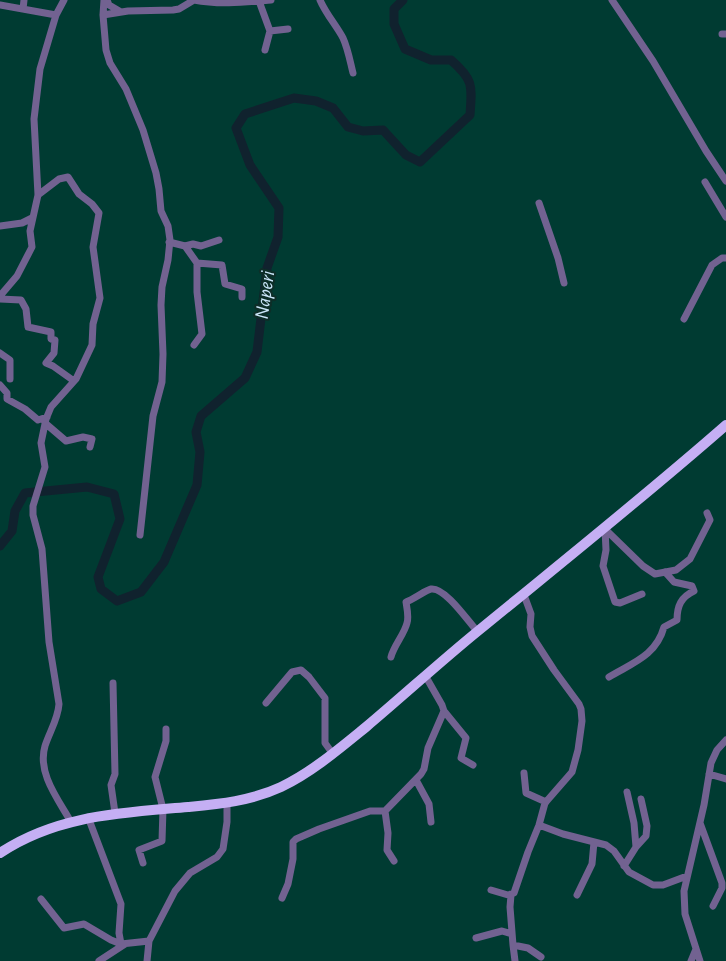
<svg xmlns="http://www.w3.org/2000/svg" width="726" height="961" viewBox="0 0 726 961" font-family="'Alegreya Sans',sans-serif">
<rect width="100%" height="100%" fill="#003b32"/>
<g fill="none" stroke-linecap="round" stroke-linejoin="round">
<path stroke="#10222e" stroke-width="9" d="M0 546 12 531 15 511 25 493 87 487 114 494 120 519 98 577 101 589 117 601 141 592 164 562 197 485 200 452 196 432 201 416 245 378 257 352 267 268 278 237 279 208 250 165 236 128 245 114 294 98 316 101 333 108 348 127 363 131 383 130 406 155 420 162 470 115C472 86 474 80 451 60H431L405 49 394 24V9L403 0"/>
<path stroke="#726291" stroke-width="7" d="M104 0 103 15 106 50 110 63 126 89 143 130 156 173 159 189 161 211 168 226 170 240 168 260 162 287 161 305 163 354 162 382 153 416 140 535
M107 0 109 5 121 12
M320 0C326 14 336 25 343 38 348 49 350 61 353 73
M612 0 653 61 706 151 726 181
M259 1 270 31 265 50
M0 5 56 15
M23 9 24 0
M103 15 128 11 173 10 179 9 194 0C220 5 246 2 271 0
M270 31 288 29
M722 34H726
M705 182 726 217
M38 195 59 179 68 177 79 194 92 204 99 213 93 247 100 298 93 324 92 345 76 379 51 407 46 419 41 443 45 467 33 506V515L42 549 49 642 59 704C58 719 50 731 45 746 37 773 58 799 71 822
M539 203 558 258 564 283
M0 226 22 223 32 218
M169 242 185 246 197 263V292L202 334 194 345
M185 246 193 244 201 246 219 240
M197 263 222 265 225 284 242 289V297
M0 296 17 276 32 247 30 231 38 195 34 119 40 69 56 15 64 0
M0 299 21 300 26 309 28 327 51 332V339L55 340 54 353 46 363 53 366 74 381
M684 319 712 265 722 258H726
M0 353 10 360V379
M0 385 7 393V399L25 409 38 420 47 417
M45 423 66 441 83 437 92 439 90 447
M605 529 643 566 655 574 676 570 690 559 710 520 707 513
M605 529 606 550 603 566 615 602 620 603 642 594
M391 657C394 645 404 635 407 623 409 617 407 608 406 602 414 599 426 590 431 589 445 587 468 621 477 631
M609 677C632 663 656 656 664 627L677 620C677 606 681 597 694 591L692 586 674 582 665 572
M113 683 115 774 111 785 115 813
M266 703 292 672 301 670 309 677 325 698V743L333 754
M444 711 466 738 461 758 473 765
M524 773 526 793 546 802
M709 774 726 779
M416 780 429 804 431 822
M88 817 121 904 119 933 121 944
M700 823 722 883V888L713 906
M539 825 563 834 606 845 614 851 629 872 653 885H663L687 876
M636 847 646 836 647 826 641 799
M394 861 387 850 388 833 385 811 421 774 424 769 428 748 444 711 442 705 426 677
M143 863 139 850 162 841 163 809 155 777 166 741V729
M624 866 636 847 634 823 627 792
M491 890 508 895 514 893 528 852 539 825 545 803 572 772 578 750 582 721 581 709 579 704 554 670 532 636 530 627 531 614 524 595
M511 895 510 907 513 945
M577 895 592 864 594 842
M282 898 288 884 293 859V842L296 839 319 829 370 811H385
M41 899 64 928 84 924 111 940 121 944 149 941
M476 938 502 931 512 934
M99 961 125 944
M147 961 149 941 175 891 190 873 217 857 223 849 227 822V803
M515 961 513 945 528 948 541 957
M691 961 696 949
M700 961 685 914 684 891 704 805 711 763 717 750 726 740"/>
<path stroke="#c5aff4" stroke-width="10" d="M0 853C57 815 121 813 188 807 219 804 251 801 281 787 312 772 339 749 366 727 404 695 440 662 478 631 561 563 645 496 726 425"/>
</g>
<g text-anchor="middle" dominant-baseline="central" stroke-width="4.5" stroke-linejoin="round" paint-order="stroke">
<g font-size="20" font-style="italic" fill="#cbe6f9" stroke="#0d2e28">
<text transform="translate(265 295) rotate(-82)">Naperi</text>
</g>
</g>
</svg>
